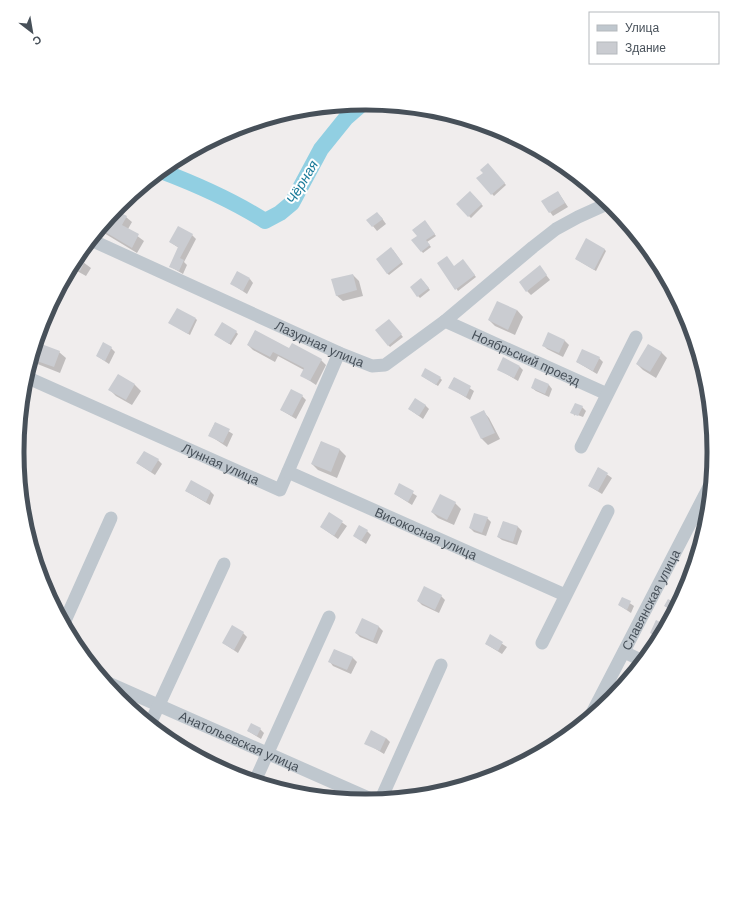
<svg xmlns="http://www.w3.org/2000/svg" width="731" height="904" viewBox="0 0 731 904" font-family="'DM Sans',sans-serif">
<rect width="100%" height="100%" fill="#f0eded"/>
<path fill="#0003" d="M488 165 506 185 494 196 478 179 484 173Z
M470 192 483 206 471 218 457 204Z
M558 192 568 207 553 216 550 212Z
M115 211 126 217 132 222 128 229 144 241 137 253 99 230Z
M381 217 386 224 377 231 368 220Z
M426 223 436 236 427 242 431 247 423 253 413 240 418 236Z
M192 235 196 239 184 262 187 265 183 274 171 267 179 248 170 242Z
M604 249 606 251 596 271 576 259Z
M393 250 403 264 389 275 387 273Z
M78 255 79 259 91 268 86 276 77 271 72 281 65 278Z
M464 262 476 277 458 291 439 263 454 267Z
M543 271 550 280 531 295 527 291Z
M353 275 359 281 363 296 343 301 336 295Z
M250 279 253 283 247 294 232 284Z
M423 281 430 290 420 298 418 296Z
M517 310 523 317 515 335 495 326 489 320Z
M196 319 197 320 190 335 170 323Z
M389 320 403 337 390 347 376 330Z
M236 332 238 334 231 345 217 336Z
M549 334 565 341 569 345 563 357 547 349 543 345Z
M36 343 59 352 66 358 60 373 35 363 31 359Z
M248 345 290 349 321 360 326 365 316 385 301 375 304 370 278 356 275 362 253 350Z
M111 348 115 352 109 364 97 356Z
M661 352 667 358 656 378 643 370 637 364Z
M599 358 603 362 597 374 577 362Z
M520 367 523 370 518 381 498 369Z
M118 375 135 385 141 391 132 405 116 396 110 390Z
M422 376 440 378 442 380 438 386Z
M454 378 474 391 470 400 449 387Z
M549 385 552 389 549 397 536 391 532 388Z
M23 391 29 396 22 412H21Z
M302 396 306 400 296 419 281 410Z
M425 405 429 409 423 419 409 409Z
M582 407 586 411 583 417 575 414V416L572 412Z
M483 411 489 418 500 439 488 445 482 439 471 418Z
M215 423 233 434 227 447 209 435Z
M321 442 340 450 346 456 337 478 318 470 312 464Z
M158 460 162 464 155 475 137 463Z
M598 468 612 478 602 494 589 486Z
M400 485 417 496 412 505 395 494Z
M186 491 211 492 214 495 210 505Z
M455 503 461 509 454 525 438 518 432 512Z
M330 514 347 526 338 539 321 527Z
M487 518 491 522 486 536 474 532 470 528Z
M503 522 518 527 522 531 517 545 502 540 498 537Z
M367 531 371 535 366 544 354 536Z
M441 596 445 600 439 613 422 605 418 601Z
M622 598 634 606 631 613 619 605Z
M668 600 677 605 673 612 665 606Z
M362 620 379 627 383 631 377 644 360 637 356 633Z
M656 621 666 626 659 639 651 633Z
M243 633 247 637 238 653 223 643Z
M490 636 507 647 502 654 486 644Z
M335 650 353 658 357 662 351 674 333 666 330 662Z
M260 729 264 733 261 739 248 731Z
M172 737 184 745 188 749 187 750 170 740Z
M386 738 390 742 384 754 366 743Z"/>
<g fill="none" stroke-linecap="round" stroke-linejoin="round">
<path stroke="#91cfe2" stroke-width="16" d="M161 171C198 185 232 200 265 221L280 213 292 203 321 149 346 118 362 104"/>
</g>
<path fill="#caccd1" d="M488 163 505 183 491 195 476 178 483 173 480 170Z
M470 191 482 204 468 217 456 204Z
M558 191 565 203 549 213 541 201Z
M115 210 127 216 122 225 139 234 132 248 100 229Z
M377 212 383 219 372 227 366 220Z
M425 220 435 234 426 240 430 245 421 252 411 240 417 236 412 230Z
M178 226 193 234 180 258 184 260 179 271 169 267 178 247 169 242Z
M586 238 605 249 594 270 575 259Z
M391 247 402 262 387 274 376 259Z
M447 256 454 266 463 259 475 275 455 290 437 263Z
M77 257 85 261 80 271 72 266Z
M540 265 547 275 526 292 519 282Z
M237 271 250 278 243 291 230 284Z
M353 274 357 290 336 296 331 279Z
M421 278 429 288 417 297 410 287Z
M497 301 517 310 508 330 488 320Z
M177 308 196 318 188 334 168 323Z
M389 319 402 334 388 346 375 330Z
M222 322 237 331 229 344 214 335Z
M255 330 289 348 292 343 322 359 310 381 300 376 304 368 273 352 270 357 247 345Z
M548 332 565 340 559 353 542 346Z
M36 342 60 351 54 367 31 359Z
M103 342 112 347 105 361 96 356Z
M648 344 662 352 650 372 636 364Z
M582 349 600 357 593 371 576 362Z
M503 357 520 366 514 378 497 370Z
M425 368 441 377 436 385 421 376Z
M118 374 135 384 126 400 108 390Z
M454 377 471 386 466 397 448 388Z
M535 378 549 384 545 394 531 388Z
M291 389 303 395 292 416 280 410Z
M415 398 426 405 419 416 408 409Z
M575 403 583 406 578 416 570 413Z
M484 410 495 433 481 439 470 417Z
M215 422 230 429 223 443 208 436Z
M321 441 340 449 331 472 311 464Z
M144 451 159 459 151 472 136 463Z
M598 467 608 473 598 491 588 486Z
M191 480 211 491 206 502 185 491Z
M399 483 414 491 408 502 394 494Z
M440 494 456 502 447 520 431 512Z
M329 512 343 521 334 536 320 527Z
M474 513 488 517 482 533 469 528Z
M503 521 518 526 513 542 497 537Z
M359 525 368 530 361 541 353 536Z
M424 586 442 595 435 610 417 601Z
M622 597 631 601 627 610 618 605Z
M668 599 677 604 674 611 664 606Z
M362 618 379 626 373 641 355 633Z
M656 620 666 625 659 638 650 633Z
M232 625 244 632 234 650 222 643Z
M490 634 503 642 498 651 485 644Z
M334 649 353 657 347 670 328 662Z
M251 723 261 728 257 736 247 731Z
M371 730 386 738 380 751 364 744Z"/>
<g fill="none" stroke-linecap="round" stroke-linejoin="round">
<g stroke="#bfc7ce" stroke-width="13">
<path id="s1" d="M91 240 339 353 372 366 385 365 445 321 533 247 556 229 578 217 609 203"/>
<path id="s2" d="M445 321 607 394"/>
<path id="s3" d="M26 377 280 490 339 353"/>
<path d="M581 447 636 337"/>
<path id="s4" d="M288 472 565 595"/>
<path d="M64 623 111 518"/>
<path d="M542 643 608 511"/>
<path d="M624 652 643 661"/>
<path id="s5" d="M106 682 373 800"/>
<path id="s6" d="M590 717 711 483"/>
<path d="M150 724 224 564"/>
<path d="M255 781 329 617"/>
<path d="M381 799 441 665"/>
</g>
</g>
<g text-anchor="middle" dominant-baseline="central" stroke-width="4" stroke-linejoin="round" paint-order="stroke">
<g font-size="13" fill="#475059" stroke="#fff">
<text stroke="none"><textPath href="#s1" startOffset="251">Лазурная улица</textPath></text>
<text stroke="none"><textPath href="#s2" startOffset="89">Ноябрьский проезд</textPath></text>
<text stroke="none"><textPath href="#s3" startOffset="213">Лунная улица</textPath></text>
<text stroke="none"><textPath href="#s4" startOffset="151">Високосная улица</textPath></text>
<text stroke="none"><textPath href="#s6" startOffset="132">Славянская улица</textPath></text>
<text stroke="none"><textPath href="#s5" startOffset="146">Анатольевская улица</textPath></text>
</g>
<g font-size="14" font-style="italic" fill="#1a7b99" stroke="#fff">
<text transform="translate(302 182) rotate(-59)">Чёрная</text>
</g>
</g>
<path d="M0 0H731V904H0ZM365 110H366A341 341 0 0 1 707 451V453A341 341 0 0 1 366 794H365A341 341 0 0 1 24 453V451A341 341 0 0 1 365 110Z" fill="#fff" fill-rule="evenodd"/>
<path fill="none" stroke="#475059" stroke-width="5" d="M365 110H366A341 341 0 0 1 707 451V453A341 341 0 0 1 366 794H365A341 341 0 0 1 24 453V451A341 341 0 0 1 365 110Z"/>
<rect x="589" y="12" width="130" height="52" fill="#ffffff" stroke="#b5b9bd"/>
<rect x="597" y="25" width="20" height="6" fill="#bfc7ce" stroke="#b5b9bd"/>
<text x="625" y="32" font-size="12" fill="#475059">Улица</text>
<rect x="597" y="42" width="20" height="12" fill="#caccd1" stroke="#b5b9bd"/>
<text x="625" y="52" font-size="12" fill="#475059">Здание</text>
<g transform="translate(32 32) rotate(149)" stroke="#ffffff" stroke-width="3" paint-order="stroke">
<path d="M0-3L7 15L0 10L-7 15Z" fill="#475059"/>
<text y="-6" font-size="11" font-weight="bold" text-anchor="middle" fill="#475059">С</text>
</g>
</svg>
